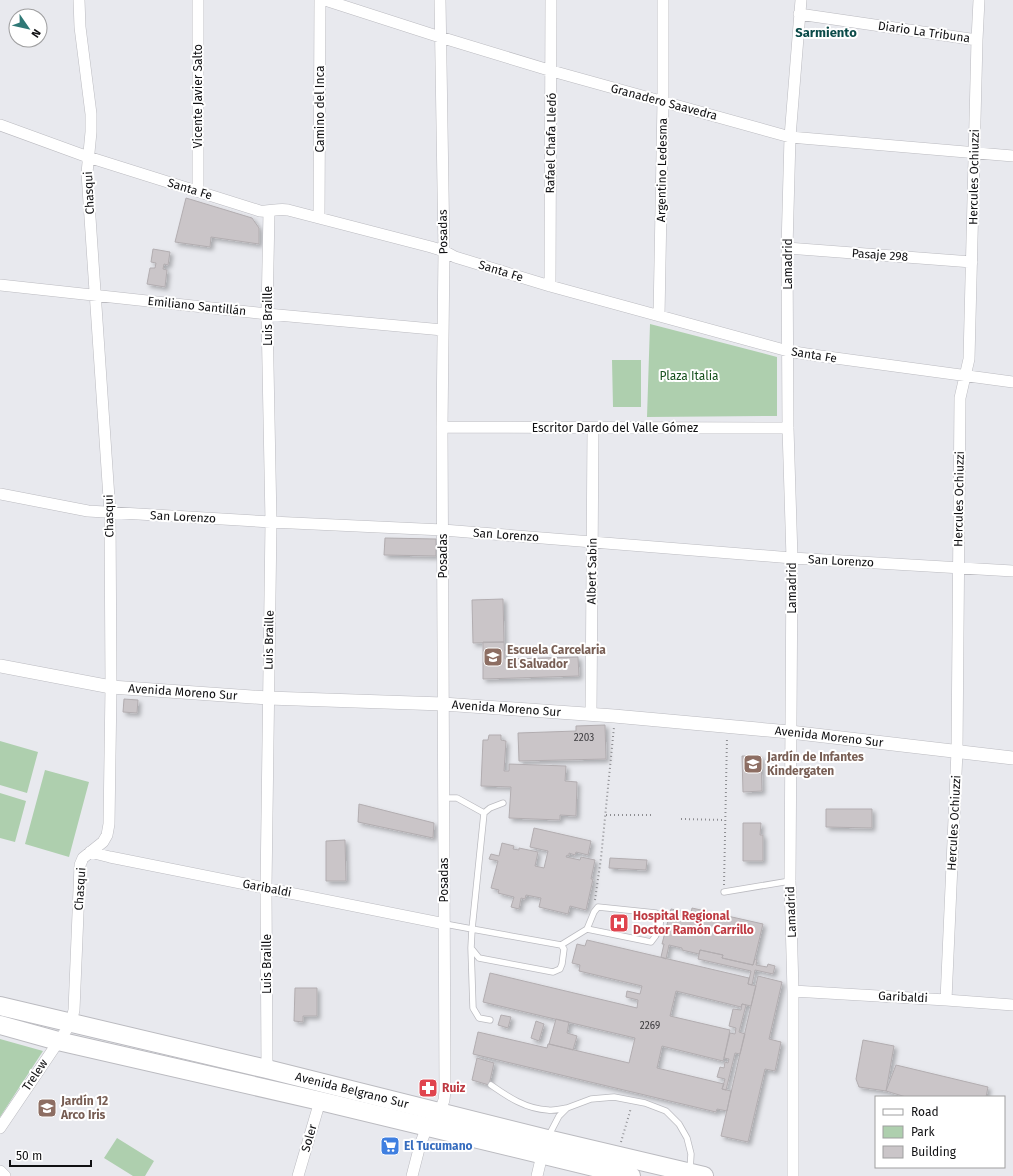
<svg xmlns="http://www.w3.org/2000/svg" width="1013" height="1176" viewBox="0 0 1013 1176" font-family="'Fira Sans',sans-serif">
<defs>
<filter id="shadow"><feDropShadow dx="3" dy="3" stdDeviation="2" flood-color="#0004"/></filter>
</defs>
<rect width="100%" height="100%" fill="#e8e9ee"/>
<path fill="#aecfae" d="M650 324 777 357V416L647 417Z
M612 360H641V407H613Z
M0 741 38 752 27 793 0 785Z
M45 770 89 782 69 857 25 844Z
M0 793 26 801 15 842 0 838Z
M0 1039 43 1051 0 1117Z
M117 1138 154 1161 145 1176H133L104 1158Z"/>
<path fill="#cac5c8" stroke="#b2adb0" filter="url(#shadow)" d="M186 198 252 218 259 228V244L211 237 210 247 175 242Z
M153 249 170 252 168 265 164 264 163 269 167 270 165 287 147 284 150 268H155L156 263 151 262Z
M385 538 436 539V556L384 555Z
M503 599 504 642 473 643 472 600Z
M483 642H504L505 659 578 657 579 676 483 679Z
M124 699 138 700 137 713 123 712Z
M605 725 606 759 519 761 518 733 576 731V726Z
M489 735H501V740L506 741 504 771H509V764L566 766 565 781 577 782 576 816 560 815V820L509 818 511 787 481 786 483 740H488Z
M742 756H761L762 791 743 792Z
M359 804 434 823 433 838 358 822Z
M826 809H872V828L826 827Z
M743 823H761L760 835H763V861H743Z
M534 828 591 841 588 855 576 852 575 855 569 853V856L567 855 566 857 580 860 581 857 595 860 591 879H593L586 910 570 906 568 914 539 907 541 898 526 895 525 899 521 898 519 909 511 907 514 897 498 893 499 890 491 888 498 861 489 859 491 854 499 856 502 843 514 846 513 849 519 850V848L538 852 535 866 544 868 548 851 530 847Z
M345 840 346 881H326V841Z
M610 858 647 860 646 870 609 868Z
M692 908 763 924 753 965 722 958 723 955 700 950 699 954 682 950V948L669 945 666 959 661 957 664 944H662L671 909 691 913Z
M587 940 749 978 748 984 756 986 751 1006 742 1004 741 1007 676 991 670 1016 730 1030 724 1058 723 1061 662 1046 657 1068 724 1084 722 1089 731 1091 727 1111 717 1109 716 1112 473 1054 478 1032 547 1048 548 1044H549L629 1063 635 1038 483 1002 490 973 637 1008 638 1000 626 997 627 991 640 994 642 986 579 971 580 965 572 963 577 944 585 946Z
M700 950 723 955 722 958 753 965 755 959 757 960 756 965 767 967 768 964 775 966 773 974 755 970 752 985 748 984 751 971 698 959Z
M758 976 782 982 769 1039 781 1042 775 1071 765 1069 748 1142 721 1136Z
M295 988H317V1016H303V1022L294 1021Z
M742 1004 746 1005 739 1032 745 1034 740 1054 735 1053 726 1090 722 1089 725 1079 717 1077 720 1067 724 1068 725 1062 728 1063 729 1059 724 1058 730 1033 735 1034 736 1028 729 1026 733 1009 741 1010Z
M501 1015 511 1017 508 1028 498 1025Z
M556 1019 569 1022 567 1033 577 1036 573 1050 549 1044Z
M536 1021 544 1024 539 1041 531 1038Z
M863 1040 894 1046 886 1091 859 1087 856 1079Z
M477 1058 494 1063 489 1085 472 1080Z
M896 1065 988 1087 986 1097H906L886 1091Z"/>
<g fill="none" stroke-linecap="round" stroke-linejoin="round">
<g stroke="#bbbbc0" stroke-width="7">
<path id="service" d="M444 798H457L484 813
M724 892 790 881
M445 924 472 929 561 945 564 949 562 964 560 969 553 972 479 958 471 948 472 929 484 813 490 808 503 803
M561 945 587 929 594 912 598 907 656 913C657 915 659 916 660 918 662 927 656 936 651 942L587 929
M471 948 473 1008 479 1018 490 1020
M491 1085C508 1097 526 1109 548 1110 554 1111 561 1109 567 1108
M548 1137 559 1116 567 1108 591 1099 614 1097 645 1103 666 1111 679 1124 687 1138 691 1154 690 1170"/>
</g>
<g stroke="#bbbbc0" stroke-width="12">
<path id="minor" d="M325 0 440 37 552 71 790 137 1013 156
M799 14 977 40
M0 125 88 157 260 211C270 212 278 208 288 210L431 247 444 251 455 257 550 286 788 351 813 355 1013 382
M198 191V0
M319 218 320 0
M787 248 972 262
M0 285 267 314 443 330
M550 286 551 0
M659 316 663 101V0
M442 427 788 428
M0 494 88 511 271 522 443 530 792 558 1013 571
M591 714 593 428
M90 852 110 857 445 924
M793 991 946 1000 1013 1005
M946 1000 957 751 960 398 969 359 977 40 979 0
M267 1069 266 888 271 522 267 314 269 212
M0 1128 71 1023 74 1010 80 865 83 858 103 842 107 835 109 824 111 687 110 513 87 173 91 132V114L80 27 79 0
M0 1171 5 1176
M298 1176 320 1101
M412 1176 420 1145 427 1127 440 1111 444 1100 445 1091 442 427 444 251 440 0
M537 1176 542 1155
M793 1176V991L790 881 792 558 788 428 787 248 790 137 801 0"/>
</g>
<g stroke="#bbbbc0" stroke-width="14">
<g id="tertiary">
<path id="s1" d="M0 666 111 687 268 698 443 704 614 716 790 732 1013 758"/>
</g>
</g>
<g stroke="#bbbbc0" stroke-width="20">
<g id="trunk">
<path id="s2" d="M0 1006 267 1069 547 1139 704 1176"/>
<path d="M0 1025 58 1041 320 1101 631 1176"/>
</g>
</g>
<path stroke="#8d8d91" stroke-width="2" stroke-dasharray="1 3" stroke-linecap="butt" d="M606 815H654
M681 819 725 820
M724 885 727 737
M595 900 601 858 614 727
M621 1142 631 1108"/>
<use href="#service" stroke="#fff" stroke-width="5.5"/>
<use href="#minor" stroke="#fff" stroke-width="11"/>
<use href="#tertiary" stroke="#fff" stroke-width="13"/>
<use href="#trunk" stroke="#fff" stroke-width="18"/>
</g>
<defs>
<g id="school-square" transform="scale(1)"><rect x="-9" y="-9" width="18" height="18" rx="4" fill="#8d6e63" stroke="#fff"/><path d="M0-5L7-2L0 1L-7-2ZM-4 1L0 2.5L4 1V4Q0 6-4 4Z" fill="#fff"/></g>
<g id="hospital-square" transform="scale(1)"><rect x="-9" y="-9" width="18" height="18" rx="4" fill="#e0444e" stroke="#fff"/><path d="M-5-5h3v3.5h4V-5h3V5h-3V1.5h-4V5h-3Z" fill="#fff"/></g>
<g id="pharmacy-square" transform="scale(1)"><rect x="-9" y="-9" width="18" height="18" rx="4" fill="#e0444e" stroke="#fff"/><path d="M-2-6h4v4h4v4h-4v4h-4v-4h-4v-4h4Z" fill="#fff"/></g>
<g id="supermarket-square" transform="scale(1)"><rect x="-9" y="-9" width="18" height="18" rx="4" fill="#3f7fe0" stroke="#fff"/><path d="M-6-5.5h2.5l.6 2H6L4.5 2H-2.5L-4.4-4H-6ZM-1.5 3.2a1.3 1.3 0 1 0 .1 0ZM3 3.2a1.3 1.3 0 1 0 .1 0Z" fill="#fff"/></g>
</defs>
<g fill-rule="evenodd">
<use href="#school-square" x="493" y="657"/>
<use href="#school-square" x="753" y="764"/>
<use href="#hospital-square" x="619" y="923"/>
<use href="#pharmacy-square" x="428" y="1088"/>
<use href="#school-square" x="47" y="1108"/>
<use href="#supermarket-square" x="390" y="1146"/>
</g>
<g text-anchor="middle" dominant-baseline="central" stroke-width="4" stroke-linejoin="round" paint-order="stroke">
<g font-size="10" fill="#3e3d40">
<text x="584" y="738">2203</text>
<text x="650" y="1026">2269</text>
</g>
<g font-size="12" fill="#101012" stroke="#fff">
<text transform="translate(924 32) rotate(8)">Diario La Tribuna</text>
<text transform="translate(198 96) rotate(-90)">Vicente Javier Salto</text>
<text transform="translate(664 102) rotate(15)">Granadero Saavedra</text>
<text transform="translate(320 109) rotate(-90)">Camino del Inca</text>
<text transform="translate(551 143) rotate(-89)">Rafael Chafa Lledó</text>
<text transform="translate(662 170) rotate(-89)">Argentino Ledesma</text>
<text transform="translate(974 177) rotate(-89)">Hercules Ochiuzzi</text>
<text transform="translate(190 189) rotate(17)">Santa Fe</text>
<text transform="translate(89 193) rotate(-93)">Chasqui</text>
<text transform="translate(443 232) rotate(-91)">Posadas</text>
<text transform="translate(880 255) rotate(4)">Pasaje 298</text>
<text transform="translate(788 264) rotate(-90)">Lamadrid</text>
<text transform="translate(501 271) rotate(17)">Santa Fe</text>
<text transform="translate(197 306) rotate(6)">Emiliano Santillán</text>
<text transform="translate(268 316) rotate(-90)">Luis Braille</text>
<text transform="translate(814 355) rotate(9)">Santa Fe</text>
<text x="615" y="428">Escritor Dardo del Valle Gómez</text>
<text transform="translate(959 499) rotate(-89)">Hercules Ochiuzzi</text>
<text transform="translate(109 516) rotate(-91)">Chasqui</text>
<text transform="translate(183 517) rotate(3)">San Lorenzo</text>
<text transform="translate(506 535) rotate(4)">San Lorenzo</text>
<text transform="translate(443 556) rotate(-90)">Posadas</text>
<text transform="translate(841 561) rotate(3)">San Lorenzo</text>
<text transform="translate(592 571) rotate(-89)">Albert Sabin</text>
<text transform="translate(792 588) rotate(-90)">Lamadrid</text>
<text transform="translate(269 640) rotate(-89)">Luis Braille</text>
<text stroke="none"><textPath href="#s1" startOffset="185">Avenida Moreno Sur</textPath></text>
<text stroke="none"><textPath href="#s1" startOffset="509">Avenida Moreno Sur</textPath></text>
<text stroke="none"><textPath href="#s1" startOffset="833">Avenida Moreno Sur</textPath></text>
<text transform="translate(954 823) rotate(-87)">Hercules Ochiuzzi</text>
<text transform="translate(444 880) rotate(-90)">Posadas</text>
<text transform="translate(267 888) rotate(11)">Garibaldi</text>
<text transform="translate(80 889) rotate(-86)">Chasqui</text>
<text transform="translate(791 912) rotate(-92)">Lamadrid</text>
<text transform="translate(267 964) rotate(-90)">Luis Braille</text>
<text transform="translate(903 997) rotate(3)">Garibaldi</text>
<text transform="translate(35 1075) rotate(-56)">Trelew</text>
<text stroke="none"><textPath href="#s2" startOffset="362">Avenida Belgrano Sur</textPath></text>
<text transform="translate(309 1138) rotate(-74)">Soler</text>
</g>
<g font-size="12" fill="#17511d" stroke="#fff">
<text x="689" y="376">Plaza Italia</text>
</g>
<g font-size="12" font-weight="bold" fill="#785e54" stroke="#fff" text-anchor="start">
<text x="507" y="650">Escuela Carcelaria<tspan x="507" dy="14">El Salvador</tspan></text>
<text x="767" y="757">Jardín de Infantes<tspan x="767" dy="14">Kindergaten</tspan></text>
<text x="61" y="1101">Jardín 12<tspan x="61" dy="14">Arco Iris</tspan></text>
</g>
<g font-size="12" font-weight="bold" fill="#be3a42" stroke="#fff" text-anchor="start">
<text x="633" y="916">Hospital Regional<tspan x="633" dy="14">Doctor Ramón Carrillo</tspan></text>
<text x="442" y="1088">Ruiz</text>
</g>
<g font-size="12" font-weight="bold" fill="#366cbe" stroke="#fff" text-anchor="start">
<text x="404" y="1146">El Tucumano</text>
</g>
<g font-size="13" font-weight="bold" fill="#0a4a48" stroke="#fff">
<text x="826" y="32">Sarmiento</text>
</g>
</g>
<rect x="875" y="1096" width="130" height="72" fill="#ffffff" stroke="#9f9fa0"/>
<rect x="883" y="1109" width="20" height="6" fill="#ffffff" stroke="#9f9fa0"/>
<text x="911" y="1116" font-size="12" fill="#101012">Road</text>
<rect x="883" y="1126" width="20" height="12" fill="#aecfae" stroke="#9f9fa0"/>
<text x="911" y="1136" font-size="12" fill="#101012">Park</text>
<rect x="883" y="1146" width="20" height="12" fill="#cac5c8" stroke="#9f9fa0"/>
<text x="911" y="1156" font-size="12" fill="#101012">Building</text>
<g transform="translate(28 28) rotate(124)"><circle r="19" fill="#ffffff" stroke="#9f9fa0"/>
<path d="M0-3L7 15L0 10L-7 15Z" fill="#2f7876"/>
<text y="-6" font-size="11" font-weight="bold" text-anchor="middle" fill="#101012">N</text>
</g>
<path d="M10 1160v6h81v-6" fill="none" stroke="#101012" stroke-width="2"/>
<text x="16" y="1160" font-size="12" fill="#101012" stroke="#ffffff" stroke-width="3" paint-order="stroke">50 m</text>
</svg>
